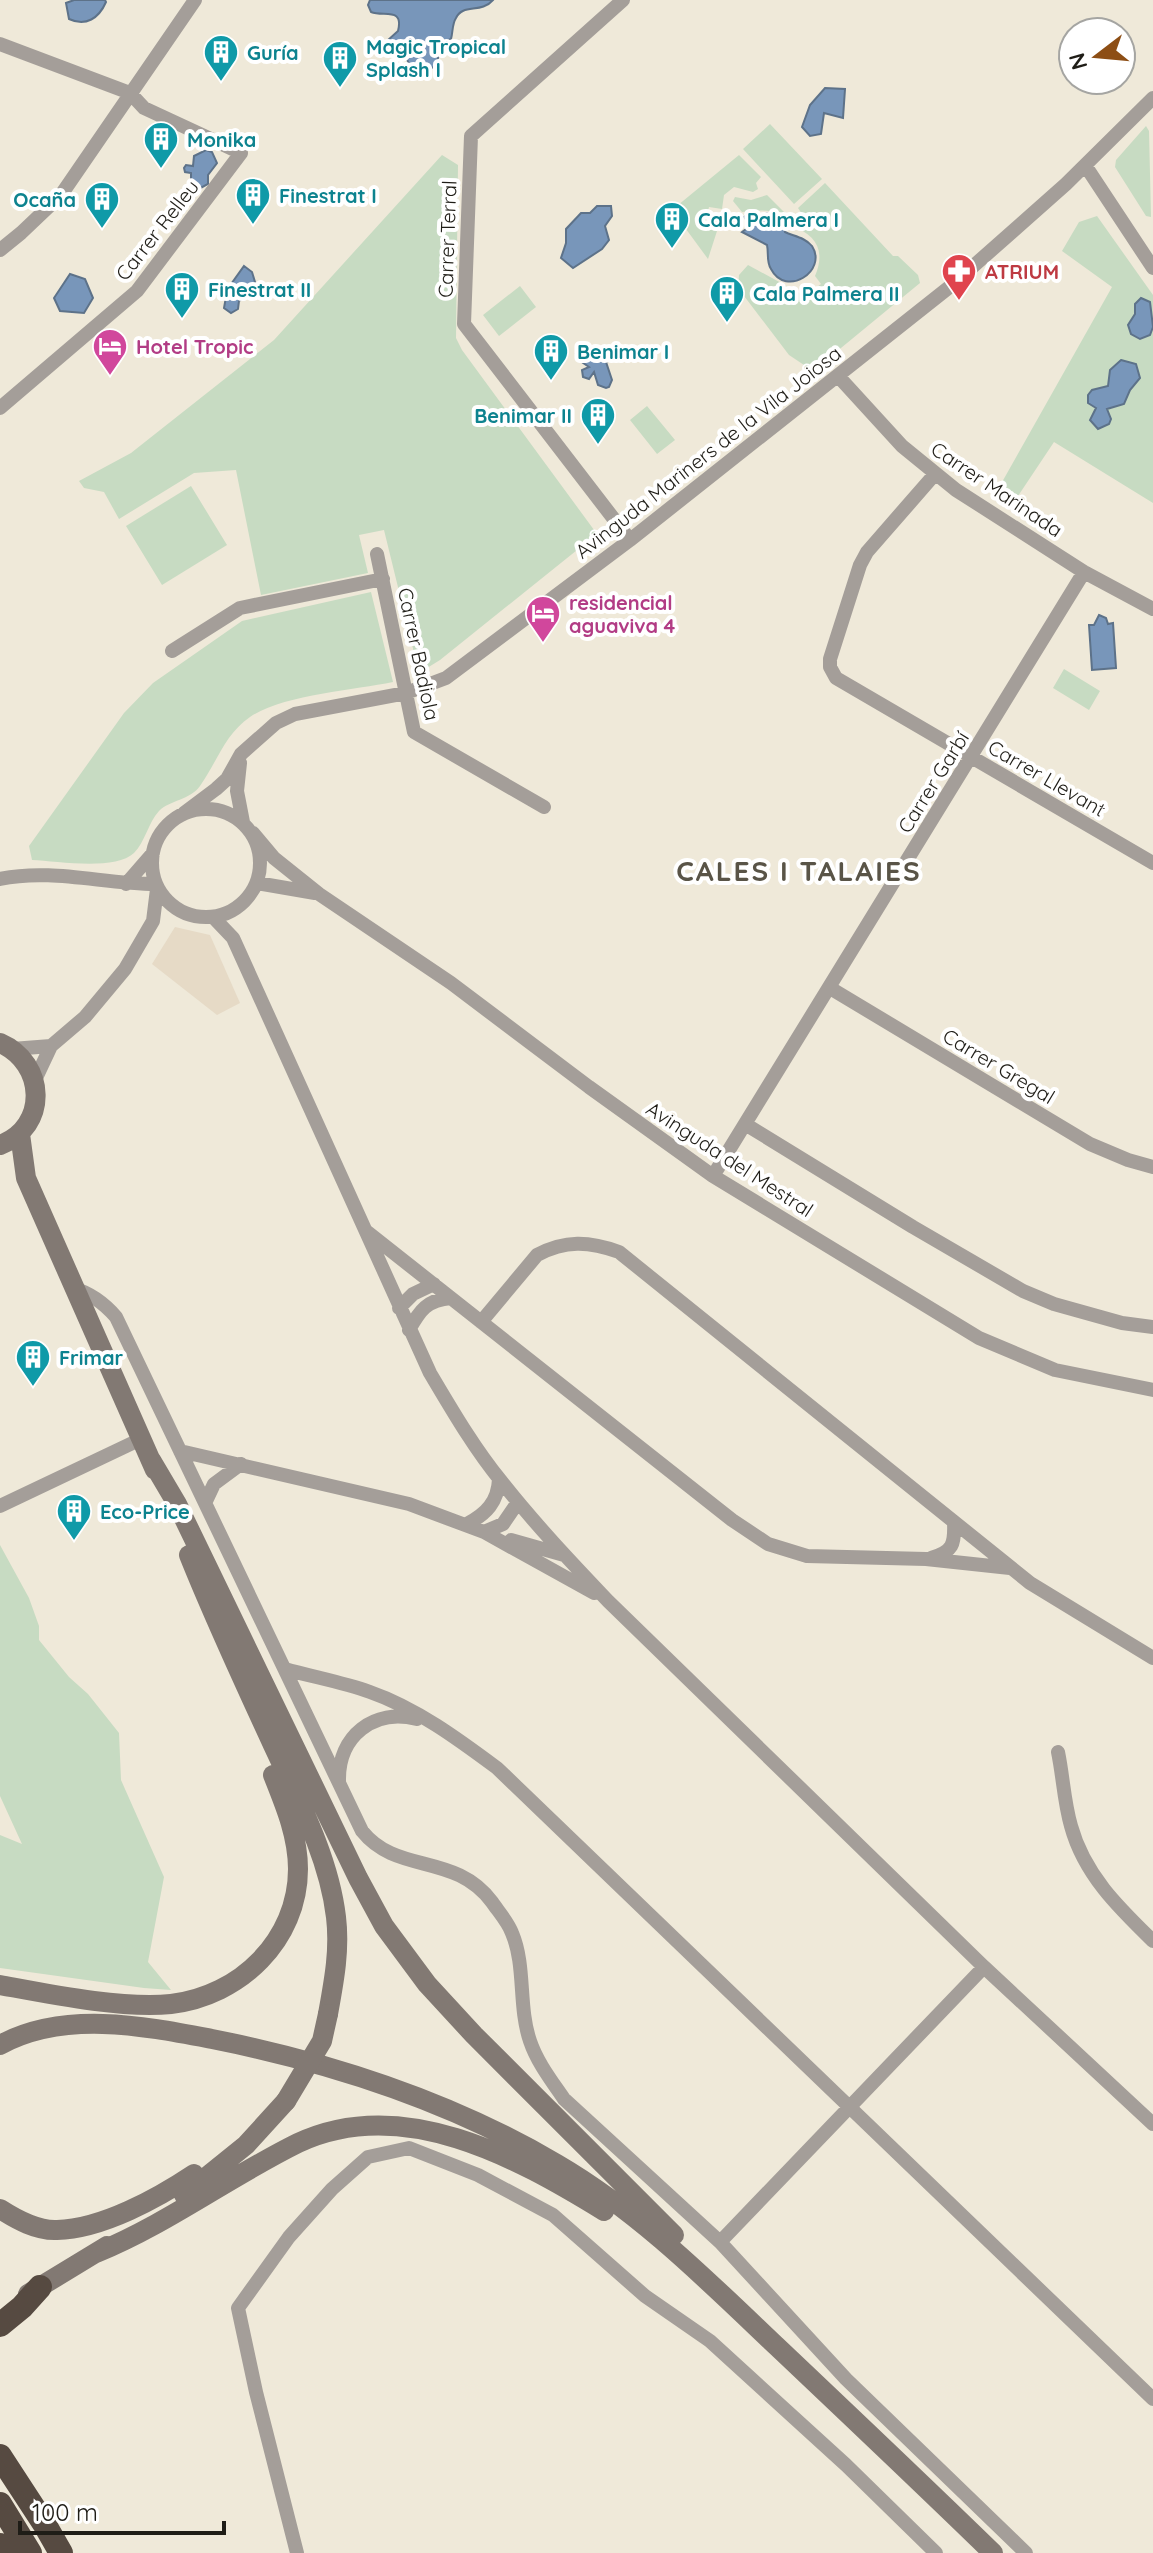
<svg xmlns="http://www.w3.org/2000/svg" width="1153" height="2553" viewBox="0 0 1153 2553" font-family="Quicksand,sans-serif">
<rect width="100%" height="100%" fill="#efe9d9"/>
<path fill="#e6dac6" d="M175 927 210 935 240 1003 217 1015 152 964Z"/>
<path fill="#c7dbc2" d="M770 124 822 179 794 204 743 149Z
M1146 126 1149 131 1151 217 1146 216 1115 167 1116 160Z
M442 155 458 165 456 338 462 350 597 534 440 660 419 673 384 530 359 535 368 573 261 595 236 470 194 473 119 519 104 492 84 488 79 481 131 453 274 340Z
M739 155 761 177 756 183 758 189 753 192 734 187 724 195 722 209 709 207 704 227 717 231 708 259 672 210Z
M825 183 893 256H898L918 275 920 283 813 371 789 355 738 288 739 275 748 265 805 296 821 284 815 276C826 251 816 234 791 226 780 207 761 210 742 212L733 201 735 197 751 200 767 195 793 221 804 217 798 208Z
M1097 216 1153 295V503L1054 442 1014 502 997 491 1112 287 1062 251 1079 222Z
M520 286 536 307 499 336 483 315Z
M647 406 675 440 657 454 630 420Z
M191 486 227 545 162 585 126 526Z
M371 592 393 682C354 690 282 695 250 717 225 734 217 762 200 786 190 800 170 800 159 811 148 823 145 842 134 853 115 871 57 861 32 860L29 846 124 713 153 683 242 621Z
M1064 669 1100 691 1089 710 1053 688Z
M0 1545 29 1598 39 1626V1640L69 1677 88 1694 119 1733 121 1780 164 1877 148 1962 171 1990 144 1988 0 1968V1835L22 1844 0 1796Z"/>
<path fill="#7896ba" stroke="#5d7289" stroke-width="2" d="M74 0H105L106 2C99 18 86 27 69 19L66 3Z
M370 0H493C481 14 463 3 456 18 452 24 453 32 451 39L446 41 434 38 433 43 439 54 436 66 421 73 410 67 407 59 391 53 388 40 398 31C404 7 384 17 371 12L368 5Z
M825 88 845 89 843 118 824 113 821 134 810 136 802 127 810 105Z
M206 150 212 152 217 163 208 175V184L197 190 191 186V173L185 172 184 168 186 165 193 166 194 156Z
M597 206H611L612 216 605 226 609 240 602 249 573 268 561 258 566 243V229L581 213H590Z
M768 213 780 216 785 232C793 236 805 237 812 246 828 271 786 298 771 269 766 261 769 254 767 245L742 232 746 229 747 221 744 217 748 214 759 216Z
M244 266 252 272 255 282 248 296 239 301 238 309 231 313 224 308 226 297 224 294Z
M70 274 85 279 93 298 84 313 60 311 54 298Z
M1141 298 1150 302 1153 327 1150 335 1140 339 1131 334 1128 325 1135 314V304Z
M583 347 605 359 612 380 609 387 606 388 598 385 594 372 589 379 583 377 582 370 589 367 579 360 576 354Z
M1121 360 1136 364 1140 378 1130 390 1124 404 1107 409 1111 419 1109 424 1098 429 1090 420 1096 408 1088 403V395L1092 390 1108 386 1110 370Z
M1099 615 1106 618 1108 624 1113 623 1116 668 1092 670 1089 625H1094Z"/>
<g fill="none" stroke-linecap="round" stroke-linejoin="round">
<path stroke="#a49e99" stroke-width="14" d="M623 0 471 136 464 324 630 540
M0 44 130 93 144 108 241 153 137 291 0 408
M1085 165 1153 268
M0 250 21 233 61 195 195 0
M838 376 902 446 956 490 1084 572 1153 609
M935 474 867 552 860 565 830 659V667L836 678 1153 863
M377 554 414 732 544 807
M172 651 240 608 383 579
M240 763 237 791 243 822
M152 863a54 54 0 1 1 108 0a54 54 0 1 1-108 0Z
M184 813 216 789 227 779 241 754 276 723 295 714 406 693 446 678 630 540 952 285 1066 184 1153 98
M253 833 274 858 319 894 451 983 589 1087 713 1176 979 1338 1055 1370 1153 1390
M0 879C50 868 104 884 155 884
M257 883 315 893
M126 884 153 853
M213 917 233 938 430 1373C452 1410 474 1448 501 1481 534 1523 571 1562 608 1601L984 1967 1153 2124
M830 988 1090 1144 1128 1160 1153 1167
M12 1049 51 1046
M35 1080 51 1046 85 1017 125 969 153 921 157 889
M745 1124 913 1227 1023 1291 1054 1304 1122 1323 1153 1327
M713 1176 1084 572
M366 1231 732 1520 768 1544 807 1556 926 1559 1010 1568
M73 1288C90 1293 104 1303 116 1317L362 1831C397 1875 455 1852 492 1902 498 1911 508 1922 512 1933 526 1966 518 2006 530 2041 537 2062 551 2080 564 2099L720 2242 846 2379 1026 2553
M399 1308 413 1294 434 1284
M481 1322 537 1255C565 1240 589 1241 619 1252L1030 1583 1153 1658
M409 1330C420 1310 427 1300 451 1298
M180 1451 409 1504 484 1532 594 1593
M206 1501 214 1484 241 1464
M0 1506 141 1439
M467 1524C486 1514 498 1502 499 1479
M484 1532 503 1524 518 1502
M511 1540 564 1555
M931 1558C953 1552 955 1544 954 1522
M285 1669C313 1677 342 1682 370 1692 416 1708 458 1739 497 1768L1153 2399
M1058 1752C1063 1776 1064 1802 1071 1826 1084 1874 1118 1907 1153 1941
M339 1781C338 1736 374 1708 417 1719
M720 2242 984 1967
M297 2553 256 2392 238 2308 289 2237 332 2189 368 2157 409 2148 478 2175 553 2215 645 2296 710 2341 846 2465 936 2553"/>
<path stroke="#827973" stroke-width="20" d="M0 1043C46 1063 49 1127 0 1145
M20 1134 26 1178 155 1470
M151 1460 177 1504 358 1878 384 1926 427 1984 474 2035 674 2235
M189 1555C215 1620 244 1682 273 1745 298 1799 329 1857 336 1917 340 1950 334 1981 328 2014
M0 1985C49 1994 122 2009 171 2004 240 1996 298 1940 298 1869 298 1836 285 1805 273 1775
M0 2045C64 2010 144 2026 212 2039 333 2063 450 2101 557 2164 636 2210 704 2277 770 2340 845 2411 919 2481 993 2553
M184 2195 246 2145 286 2101
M0 2209C17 2220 37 2231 57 2230 102 2229 158 2198 194 2174
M96 2253C167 2224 229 2177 298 2143 402 2094 516 2157 604 2211
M28 2294 107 2246"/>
<path stroke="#564a41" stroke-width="24" d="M0 2325 22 2307 40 2287
M0 2456 45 2525 61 2553
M0 2504 30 2553
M0 2545 5 2553"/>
<path stroke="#827973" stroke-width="20" d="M286 2101 322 2041 328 2014"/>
</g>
<defs>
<g id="building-pin" transform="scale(1.8)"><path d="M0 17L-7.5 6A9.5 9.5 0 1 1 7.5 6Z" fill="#0f9aa8" stroke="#fff"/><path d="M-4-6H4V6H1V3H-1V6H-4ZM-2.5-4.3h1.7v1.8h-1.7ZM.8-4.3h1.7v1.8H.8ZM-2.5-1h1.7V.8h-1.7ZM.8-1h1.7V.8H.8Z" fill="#fff"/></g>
<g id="pharmacy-pin" transform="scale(1.8)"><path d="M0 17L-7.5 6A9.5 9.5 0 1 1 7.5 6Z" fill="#e0444e" stroke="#fff"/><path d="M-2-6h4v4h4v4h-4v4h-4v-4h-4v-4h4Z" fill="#fff"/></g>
<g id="hotel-pin" transform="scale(1.8)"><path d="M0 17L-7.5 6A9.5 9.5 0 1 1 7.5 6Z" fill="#d1479c" stroke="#fff"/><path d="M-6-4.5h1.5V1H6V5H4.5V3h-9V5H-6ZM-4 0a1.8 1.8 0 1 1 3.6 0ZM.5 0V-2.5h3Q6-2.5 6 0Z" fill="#fff"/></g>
</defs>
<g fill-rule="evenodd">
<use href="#building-pin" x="221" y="52"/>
<use href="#building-pin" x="340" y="58"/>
<use href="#building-pin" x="161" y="139"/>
<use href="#building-pin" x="253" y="195"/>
<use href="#building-pin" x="102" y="199"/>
<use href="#building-pin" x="672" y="219"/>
<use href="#pharmacy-pin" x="959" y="271"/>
<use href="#building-pin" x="182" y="289"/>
<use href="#building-pin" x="727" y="293"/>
<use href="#hotel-pin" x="110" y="346"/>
<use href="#building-pin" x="551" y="351"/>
<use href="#building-pin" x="598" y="415"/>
<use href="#hotel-pin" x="543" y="613"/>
<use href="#building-pin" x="33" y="1357"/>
<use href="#building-pin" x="74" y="1511"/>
</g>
<g text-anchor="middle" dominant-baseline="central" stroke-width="8" stroke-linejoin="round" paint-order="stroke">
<g font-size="20" font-weight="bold" fill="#0d838f" stroke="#fff" text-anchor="start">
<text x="366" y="46">Magic Tropical<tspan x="366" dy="23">Splash I</tspan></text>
<text x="247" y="52">Guría</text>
<text x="187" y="139">Monika</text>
<text x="279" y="195">Finestrat I</text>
<text x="76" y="199" text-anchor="end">Ocaña</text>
<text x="698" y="219">Cala Palmera I</text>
<text x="208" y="289">Finestrat II</text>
<text x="753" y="293">Cala Palmera II</text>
<text x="577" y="351">Benimar I</text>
<text x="572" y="415" text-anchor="end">Benimar II</text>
<text x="59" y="1357">Frimar</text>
<text x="100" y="1511">Eco-Price</text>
</g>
<g font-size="20" fill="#1f1d17" stroke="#fff">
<text transform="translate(157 230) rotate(-52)">Carrer Relleu</text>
<text transform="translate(447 239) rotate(-88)">Carrer Terral</text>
<text transform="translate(708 452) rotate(-38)">Avinguda Mariners de la Vila Joiosa</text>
<text transform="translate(997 489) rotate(34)">Carrer Marinada</text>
<text transform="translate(419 654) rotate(78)">Carrer Badiola</text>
<text transform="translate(1047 778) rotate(30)">Carrer Llevant</text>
<text transform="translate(933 782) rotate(-58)">Carrer Garbí</text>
<text transform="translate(999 1066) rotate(31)">Carrer Gregal</text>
<text transform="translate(730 1159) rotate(33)">Avinguda del Mestral</text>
</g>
<g font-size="20" font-weight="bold" fill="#be3a42" stroke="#fff" text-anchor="start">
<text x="985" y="271">ATRIUM</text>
</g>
<g font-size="20" font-weight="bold" fill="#b23c85" stroke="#fff" text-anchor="start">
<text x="136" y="346">Hotel Tropic</text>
<text x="569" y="602">residencial<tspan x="569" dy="23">aguaviva 4</tspan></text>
</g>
<g font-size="28" font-weight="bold" letter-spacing="2" fill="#595447" stroke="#fff">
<text x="799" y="870">CALES I TALAIES</text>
</g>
</g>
<g transform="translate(1097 56) rotate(254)"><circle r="38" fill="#ffffff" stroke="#a5a5a2" stroke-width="2"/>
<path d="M0-6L14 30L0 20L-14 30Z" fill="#8d4e15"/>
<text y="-12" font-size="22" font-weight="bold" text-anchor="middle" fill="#1f1d17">N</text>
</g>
<path d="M20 2521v12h204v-12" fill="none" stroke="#1f1d17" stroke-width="4"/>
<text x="32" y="2521" font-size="24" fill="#1f1d17" stroke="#ffffff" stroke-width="6" paint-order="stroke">100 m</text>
</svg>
